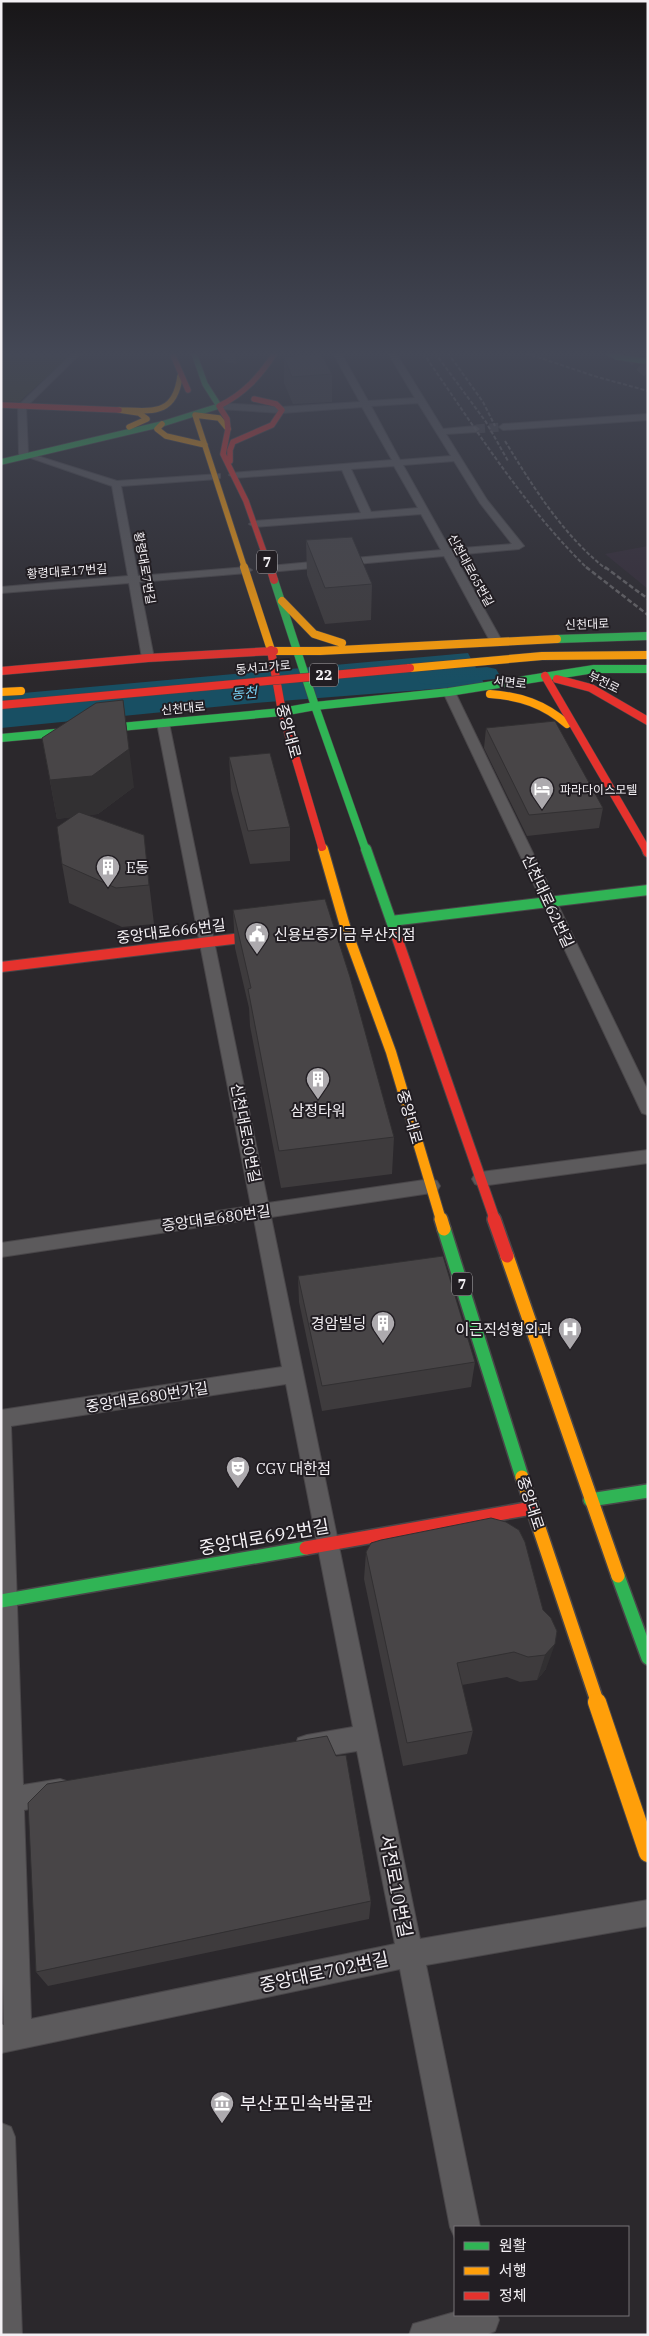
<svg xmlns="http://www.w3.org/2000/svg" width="649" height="2336" viewBox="0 0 649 2336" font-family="'IBM Plex Serif','Noto Sans KR',serif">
<rect width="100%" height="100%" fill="#2b282c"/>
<path fill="#342b36" d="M648 546V589L605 554Z"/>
<path fill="#3b3e28" d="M1 353H73L19 402 1 401Z"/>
<path fill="#184f63" d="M468 653 485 685 255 703 1 728V695Z"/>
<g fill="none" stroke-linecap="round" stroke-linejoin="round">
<path fill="#184f63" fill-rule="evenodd" d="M487 667 496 669 499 674 496 679 429 685 420 683 417 678 420 673 429 671Z"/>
<path stroke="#49464a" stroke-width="9" stroke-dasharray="9 4.5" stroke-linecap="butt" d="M476 429 503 427"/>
<path stroke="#49464a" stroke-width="12" stroke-dasharray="12 6" stroke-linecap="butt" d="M627 353 648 372"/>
<g stroke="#494649" stroke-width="2">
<path id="street" d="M73 353H81L26 407 28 453 117 481 220 474V478L217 479 121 486 138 576 247 567 252 570 247 573 139 582 154 658 152 660H144L142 658 129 583 1 593V587L128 576 112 486 28 457 24 459 19 456 18 406Z
M333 353H341L368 401 415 398 388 353H396L443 429 476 426 480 429 476 432 446 434 487 500 524 546 519 549 454 555 502 641 500 643H492L490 641 444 556 269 572 264 569 269 566 441 550 421 514 254 527 249 524 254 521 361 513 342 470 234 478 229 475 231 473 392 460 362 407 282 413 219 409 215 406 219 403 282 407 360 402ZM418 403 451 456 400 460 371 406ZM454 461 480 503 512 544 450 549 403 465ZM394 466 418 508 371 512 351 469Z
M648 414V420L503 430 499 427 503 424Z
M449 688 455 692 648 1091V1115L642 1113 640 1109 443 692Z
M163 719 169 723 268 1203 431 1179 437 1181 440 1186 437 1191 431 1193 271 1217 420 1939 648 1900V1926L426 1965 480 2227H455V2238L450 2227 400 1969 1 2053V2025H4L1 1901V1410L282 1367 254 1219 1 1257V1243L251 1206 157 723ZM286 1384 353 1727 307 1735 298 1738 295 1747 298 1756 307 1759 357 1751 395 1944 31 2019 24 1810 60 1803 69 1800 72 1791 69 1782 60 1779 23 1785 11 1426Z
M648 1150V1163L481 1186 475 1184 472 1179 475 1174 481 1172Z
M1 2123 11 2127 15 2137 22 2335H1Z
M455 2312V2315H497L499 2320 495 2331 486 2335H409L413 2324Z"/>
</g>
<g stroke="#494649" stroke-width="7">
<path id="fast-far3" d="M609 353 617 357 644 361
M1 462 162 424 219 406 205 384 194 353"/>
</g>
<g stroke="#494649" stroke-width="9">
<path id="fast-far2" d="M274 580 315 706 366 851
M557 639 648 636
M282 712 315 706 449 692 594 669H648
M1 738 282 712"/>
</g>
<g stroke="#494649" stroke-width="12">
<path id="fast-far1" d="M366 849 395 932
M391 921 648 890"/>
</g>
<g stroke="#494649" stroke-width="16">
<path id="fast" d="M444 1229 522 1477
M590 1500 648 1491
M618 1576 648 1658
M1 1601 306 1548"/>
</g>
<g stroke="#494649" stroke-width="7">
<path id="slow-far4" d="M162 424 157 429 166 436 205 445
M129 427 147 419 139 413 119 410C152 411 175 416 180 376
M228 429 219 418 195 415 245 569"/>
</g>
<g stroke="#494649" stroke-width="9">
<path id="slow-far3" d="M244 567 271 650
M282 601 314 634 342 643
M274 651H320L557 639
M1 692 21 691
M490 694C520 696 544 704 567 724
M322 847 323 851"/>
</g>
<g stroke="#494649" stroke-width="12">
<path id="slow-far2" d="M323 849 345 926 391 1052 441 1220"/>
</g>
<g stroke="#494649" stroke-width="16">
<path id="slow-far1" d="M441 1219 444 1229
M507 1256 618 1576
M522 1477 598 1704"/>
</g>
<g stroke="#494649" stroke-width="20">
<path id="slow" d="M597 1702 648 1853"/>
</g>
<g stroke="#494649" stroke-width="7">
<path id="jam-far3" d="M172 353 188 390
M1 405 119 410
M230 461V450L233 442 272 425 282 410 276 404 254 399
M270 569 246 501 223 454 228 429 227 419 219 406C244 394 260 376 275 353"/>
</g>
<g stroke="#494649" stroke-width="9">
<path id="jam-far2" d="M270 567 274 580
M271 650 282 712 322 847
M1 671 148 658 274 651
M545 676 647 851
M557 679 591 688 648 721"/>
</g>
<g stroke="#494649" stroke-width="12">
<path id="jam-far1" d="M647 849 648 852
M395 932 495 1220
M1 967 266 935"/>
</g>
<g stroke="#494649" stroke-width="16">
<path id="jam" d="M494 1219 507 1256
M306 1548 532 1508"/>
</g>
<use href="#street" fill="#5c5a5c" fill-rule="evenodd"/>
<use href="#fast-far3" stroke="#30b455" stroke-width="5.5"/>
<use href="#fast-far2" stroke="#30b455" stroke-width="8"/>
<use href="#fast-far1" stroke="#30b455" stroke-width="10"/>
<use href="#fast" stroke="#30b455" stroke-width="13"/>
<use href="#slow-far4" stroke="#ff9f0a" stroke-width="5.5"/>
<use href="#slow-far3" stroke="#ff9f0a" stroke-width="8"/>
<use href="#slow-far2" stroke="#ff9f0a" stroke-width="10"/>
<use href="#slow-far1" stroke="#ff9f0a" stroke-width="13"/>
<use href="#slow" stroke="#ff9f0a" stroke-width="18"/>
<use href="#jam-far3" stroke="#e5322d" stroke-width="5.5"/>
<use href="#jam-far2" stroke="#e5322d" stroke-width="8"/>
<use href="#jam-far1" stroke="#e5322d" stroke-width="10"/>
<use href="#jam" stroke="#e5322d" stroke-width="13"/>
<path stroke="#666466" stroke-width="2" stroke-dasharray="4 2" stroke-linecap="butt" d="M423 353C475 427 523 506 588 569
M435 353 486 422 508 461
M448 353 483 402 495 426
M526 353 594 376 648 391
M505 441C533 487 563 535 606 569"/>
<path stroke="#666466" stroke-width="2.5" stroke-dasharray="5 2.5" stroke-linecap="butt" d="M586 567 648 615
M605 567 648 599"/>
<g stroke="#494649" stroke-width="9" stroke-linecap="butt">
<path id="slow-bridge" d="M410 668 542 656 648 655"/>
</g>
<g stroke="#494649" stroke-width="9" stroke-linecap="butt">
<path id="jam-bridge" d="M1 705 410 668"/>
</g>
<use href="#slow-bridge" stroke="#ff9f0a" stroke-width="8"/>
<use href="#jam-bridge" stroke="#e5322d" stroke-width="8"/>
</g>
<path fill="#3e3b3d" d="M220 353H249L243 358 236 364 225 362Z
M284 357 332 374V402L293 404 284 383Z
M306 540 372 584 371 620 325 624 307 575Z
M486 728 603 808 599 828 527 836 484 748Z
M42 738 134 787 98 814 88 815 148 874 154 924 122 927 69 903 62 864 72 817 57 819Z
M229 757 290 827V861L250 864 231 790Z
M233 910 394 1137 392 1174 281 1188 250 1026 249 1008 235 948Z
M298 1276 475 1362 471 1387 322 1411 299 1302Z
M366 1552 543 1610 546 1669 537 1680 520 1682 507 1677 462 1685 473 1731 467 1754 403 1766 364 1579Z
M371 1901 369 1919 48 1986 36 1972Z"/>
<path fill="#323032" d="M235 353H249L243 358 236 364Z
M123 700 134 787 98 814 57 819 50 780Z
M555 1644 546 1669 537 1680 545 1655Z"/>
<path fill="#484547" stroke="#323032" d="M321 354 332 374 292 377 284 357Z
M352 537 372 584 325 588 306 540Z
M123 700 129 749 92 776 50 780 42 738 96 703Z
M555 721 603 808 529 815 486 728Z
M270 753 290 827 248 831 229 757Z
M79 812 144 835 149 885 116 888 62 864 57 827Z
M325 899 350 977 394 1137 279 1151 248 989 251 988 233 910Z
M443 1256 475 1362 322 1386 298 1276Z
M491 1518 506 1522 519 1530 525 1542 543 1610 551 1618 557 1631 555 1644 545 1655 528 1657 514 1652 457 1663 473 1731 407 1743 366 1552 371 1543 381 1540Z
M327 1736 336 1756 346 1755 371 1901 36 1972 28 1803 47 1784Z"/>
<linearGradient id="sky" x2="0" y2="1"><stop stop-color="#181618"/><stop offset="0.52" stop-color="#444856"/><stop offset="1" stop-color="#444856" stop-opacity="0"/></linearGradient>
<rect width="649" height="680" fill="url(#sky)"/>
<defs>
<g id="hotel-pin" transform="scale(1.25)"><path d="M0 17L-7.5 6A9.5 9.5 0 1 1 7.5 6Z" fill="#adaaae" stroke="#221e23"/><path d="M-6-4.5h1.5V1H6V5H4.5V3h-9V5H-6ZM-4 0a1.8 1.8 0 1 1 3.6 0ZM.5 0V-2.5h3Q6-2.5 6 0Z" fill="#fff"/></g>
<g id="building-pin" transform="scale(1.25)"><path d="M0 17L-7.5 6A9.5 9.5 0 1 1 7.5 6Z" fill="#adaaae" stroke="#221e23"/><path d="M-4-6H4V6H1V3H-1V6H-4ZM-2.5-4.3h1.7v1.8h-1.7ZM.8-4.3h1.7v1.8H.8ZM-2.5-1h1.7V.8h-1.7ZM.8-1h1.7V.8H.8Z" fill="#fff"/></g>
<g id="civic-pin" transform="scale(1.25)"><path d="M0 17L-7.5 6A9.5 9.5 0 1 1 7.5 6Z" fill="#adaaae" stroke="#221e23"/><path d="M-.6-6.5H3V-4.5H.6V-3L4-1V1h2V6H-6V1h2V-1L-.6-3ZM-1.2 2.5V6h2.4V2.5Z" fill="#fff"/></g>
<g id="hospital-pin" transform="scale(1.25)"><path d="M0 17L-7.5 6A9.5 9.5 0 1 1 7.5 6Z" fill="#adaaae" stroke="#221e23"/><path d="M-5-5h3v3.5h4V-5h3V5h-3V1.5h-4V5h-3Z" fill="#fff"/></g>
<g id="theatre-pin" transform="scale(1.25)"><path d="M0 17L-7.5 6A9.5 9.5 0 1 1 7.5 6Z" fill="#adaaae" stroke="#221e23"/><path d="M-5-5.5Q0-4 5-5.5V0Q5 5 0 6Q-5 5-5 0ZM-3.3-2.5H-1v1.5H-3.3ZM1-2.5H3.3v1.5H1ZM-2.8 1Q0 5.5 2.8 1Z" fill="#fff"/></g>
<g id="museum-pin" transform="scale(1.25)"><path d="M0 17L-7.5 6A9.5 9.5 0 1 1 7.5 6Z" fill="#adaaae" stroke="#221e23"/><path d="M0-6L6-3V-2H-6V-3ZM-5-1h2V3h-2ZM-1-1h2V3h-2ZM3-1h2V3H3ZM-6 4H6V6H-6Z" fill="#fff"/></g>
</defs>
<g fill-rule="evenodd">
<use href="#hotel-pin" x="542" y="789"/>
<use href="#building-pin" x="108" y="867"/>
<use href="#civic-pin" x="257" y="934"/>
<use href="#building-pin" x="318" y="1079"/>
<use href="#building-pin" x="383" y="1323"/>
<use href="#hospital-pin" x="570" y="1329"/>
<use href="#theatre-pin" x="238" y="1468"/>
<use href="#museum-pin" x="222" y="2103"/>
</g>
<g text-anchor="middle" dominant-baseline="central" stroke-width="4" stroke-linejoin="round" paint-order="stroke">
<g font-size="12" fill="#f3f0f4" stroke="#221e23">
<text transform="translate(145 568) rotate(80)">황령대로7번길</text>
<text transform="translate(471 570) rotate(61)">신천대로65번길</text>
<text transform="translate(67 571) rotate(-4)">황령대로17번길</text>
<text transform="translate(587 624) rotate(-2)">신천대로</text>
<text transform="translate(263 667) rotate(-5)">동서고가로</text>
<text transform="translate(510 682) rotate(6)">서면로</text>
<text transform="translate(604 682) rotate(26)">부전로</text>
<text transform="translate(183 708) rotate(-5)">신천대로</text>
</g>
<g font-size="12" fill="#f3f0f4" stroke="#221e23" text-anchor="start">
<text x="560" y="789">파라다이스모텔</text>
</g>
<g fill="#221e23" stroke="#b4b1b5" stroke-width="1">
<rect x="257" y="550.5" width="20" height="23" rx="4"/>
<rect x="310" y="663.5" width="28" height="23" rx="4"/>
<rect x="452" y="1272.5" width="20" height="23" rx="4"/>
</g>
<g font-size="14" font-weight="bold" fill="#f3f0f4">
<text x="267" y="562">7</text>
<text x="324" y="675">22</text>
<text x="462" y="1284">7</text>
</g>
<g font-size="14" font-style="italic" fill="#78d2f5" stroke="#221e23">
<text transform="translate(244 693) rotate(-5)">동천</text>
</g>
<g font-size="15" fill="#f3f0f4" stroke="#221e23">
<text transform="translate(289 731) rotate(75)">중앙대로</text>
<text transform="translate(548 901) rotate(65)">신천대로62번길</text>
<text transform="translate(171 931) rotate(-7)">중앙대로666번길</text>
<text transform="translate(410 1117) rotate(74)">중앙대로</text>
<text transform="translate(246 1133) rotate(79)">신천대로50번길</text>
<text transform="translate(216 1218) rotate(-8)">중앙대로680번길</text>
<text transform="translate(147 1397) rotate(-9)">중앙대로680번가길</text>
<text transform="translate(531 1503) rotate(72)">중앙대로</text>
</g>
<g font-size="15" fill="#f3f0f4" stroke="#221e23" text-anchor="start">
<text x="126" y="867">E동</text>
<text x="274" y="934">신용보증기금 부산지점</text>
<text x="318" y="1110" text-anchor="middle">삼정타워</text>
<text x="366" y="1323" text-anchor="end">경암빌딩</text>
<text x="552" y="1329" text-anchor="end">이근직성형외과</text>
<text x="256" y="1468">CGV 대한점</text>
</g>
<g font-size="18" fill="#f3f0f4" stroke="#221e23">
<text transform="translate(264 1537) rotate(-10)">중앙대로692번길</text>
<text transform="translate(396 1886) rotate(79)">서전로10번길</text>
<text transform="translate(324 1972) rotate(-12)">중앙대로702번길</text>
</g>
<g font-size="18" fill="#f3f0f4" stroke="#221e23" text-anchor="start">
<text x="240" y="2103">부산포민속박물관</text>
</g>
</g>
<rect width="649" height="2336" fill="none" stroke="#f3f0f4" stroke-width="5"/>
<rect x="454" y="2226" width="175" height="90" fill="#221e23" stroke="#767277"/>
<rect x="464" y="2242" width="25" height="8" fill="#30b455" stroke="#767277"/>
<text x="499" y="2251" font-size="15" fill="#f3f0f4">원활</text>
<rect x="464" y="2267" width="25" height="8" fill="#ff9f0a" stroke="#767277"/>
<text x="499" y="2276" font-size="15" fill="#f3f0f4">서행</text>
<rect x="464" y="2292" width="25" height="8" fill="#e5322d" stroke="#767277"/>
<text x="499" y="2301" font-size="15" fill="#f3f0f4">정체</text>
</svg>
